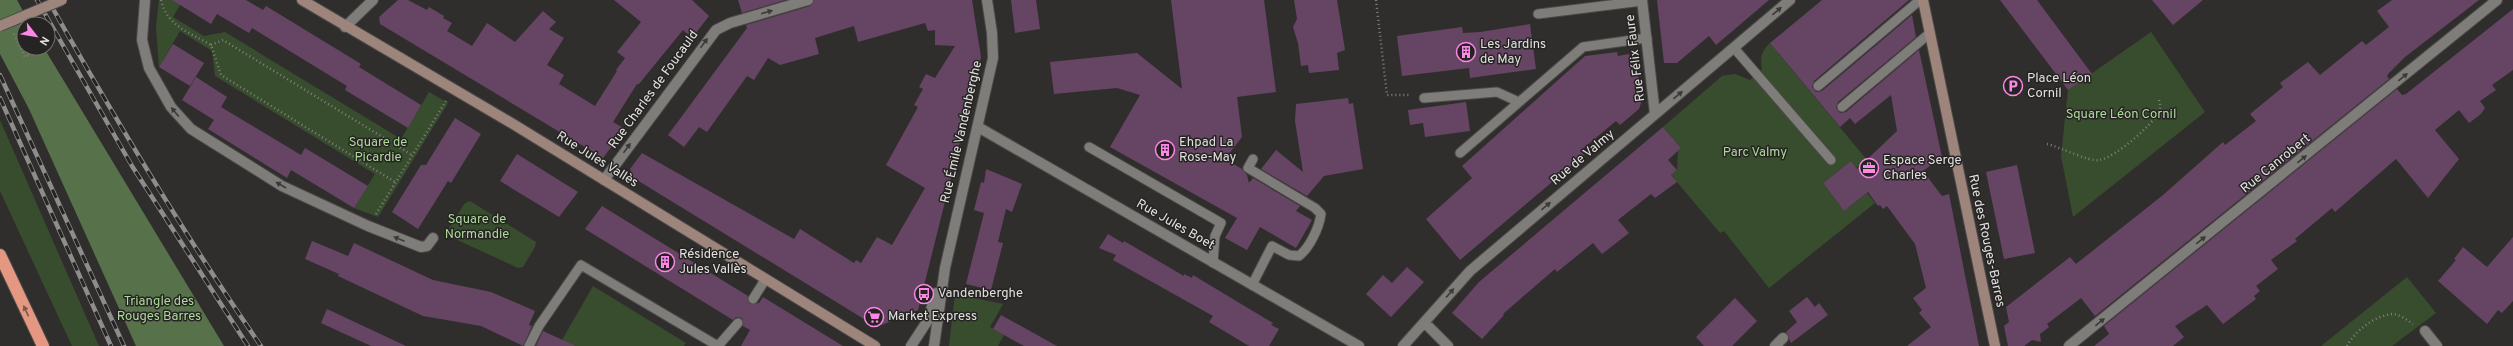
<svg xmlns="http://www.w3.org/2000/svg" width="2513" height="346" viewBox="0 0 2513 346" font-family="Overpass,sans-serif">
<rect width="100%" height="100%" fill="#302e2c"/>
<path fill="#384d2e" d="M159 0H183L173 17 204 36 225 32 401 139 429 92 448 103 378 217 354 208 375 174 215 76 212 51 180 31 159 67 156 27Z
M2151 32 2205 112 2073 217 2061 156 2068 90Z
M1770 43 1867 160 1856 168 1851 161 1823 183 1844 211 1867 193 1875 203 1769 288 1724 231 1720 233 1671 175 1677 170 1678 151 1681 148 1663 127 1722 76 1735 74 1750 80 1762 69C1760 57 1761 52 1770 43Z
M0 120 99 346H72L0 191Z
M470 201 536 242 535 247 523 267 518 268 451 237 449 228 465 203Z
M2407 277 2436 313 2392 346H2321Z
M593 286 686 343 684 346H575L562 340Z
M955 294 1003 304 990 327 1004 335 998 346H949Z"/>
<path fill="#57724b" d="M0 0H17L30 24H24V48H44L224 346H136L29 109 0 54Z"/>
<path fill="#664463" d="M172 0H246L263 10 266 6 361 64 359 67 421 105 408 128 345 90 347 86 252 28 249 33 217 14 211 24Z
M398 0H408L427 10 429 7 444 16 443 18 452 23 447 31 472 46 487 23 515 42 543 11 556 22 549 29 564 38 547 65 564 75 559 84 595 106 617 71 616 70 625 58 617 52 641 22 614 0H692L709 16 692 38 683 30 639 84H637L613 122 625 129 603 158 380 24 379 17Z
M738 0H785L742 13Z
M814 0H972L981 57 918 310 877 327 632 177 630 169 642 153 794 239 800 229 854 263 856 260 861 263 877 237 892 245 925 188 886 165 918 107 914 105 923 89 919 87 926 74 935 78 955 46 935 45V30L928 31 925 23 858 42 854 26 815 38 819 54 780 65 768 58 754 80 747 76 707 132 699 127 684 147 668 135 747 28 746 25 810 6Z
M1011 0H1036L1040 29 1015 33Z
M1171 0H1264L1276 92 1237 97 1242 137 1225 159 1242 169 1247 175 1249 183 1253 178 1300 206 1296 211 1312 220 1296 248 1260 227 1247 250 1225 238 1237 218 1110 147 1140 95 1117 88 1054 94 1050 62 1137 53 1182 89Z
M1294 0H1337L1345 50 1337 53 1339 70 1309 73 1308 65 1301 66 1298 43 1293 27 1297 19Z
M1657 0H1769L1716 45 1709 36 1677 63H1664Z
M1822 0H1909L1814 81 1812 87 1816 92 1822 91 1912 15 1916 37 1838 102 1836 108 1840 113 1846 112 1919 50 1942 157 1923 171 1942 196 1949 194 1979 346H1907L1931 327 1919 313 1922 310 1913 298 1926 288 1915 244 1887 206 1883 209 1880 205 1878 206 1868 192 1844 211 1823 183 1851 161 1857 169 1897 131 1891 95 1855 124 1850 118 1840 127 1770 43Z
M2000 0H2037L2092 74 2068 90Z
M2152 0H2203L2173 25Z
M2392 0H2479L2405 57 2389 73 2387 76 2389 79 2095 316 2081 298 2047 324 2049 327 2040 334 2041 342 2032 340 2024 346H2008L2004 326 2009 322 2006 307 2070 257 2076 264 2163 195 2223 142 2225 145 2256 121 2250 114 2283 87 2280 83 2308 62 2320 75 2362 41 2366 45 2389 27 2377 11Z
M2513 9V70L2492 85 2496 90 2480 101 2485 108 2481 114 2469 123 2459 110 2435 130 2459 159 2428 198 2396 159 2335 212 2332 208 2295 239 2297 241 2271 260 2278 269 2256 286 2260 291 2254 296 2256 299 2223 324 2207 305 2175 326 2184 337 2173 346H2094L2109 334 2104 326 2397 89 2402 95 2406 94Z
M1530 24 1536 69 1470 78 1469 68 1402 76 1397 36 1462 27 1463 33 1480 32Z
M173 44 204 63 190 86 159 67Z
M1617 52 1618 56 1629 54 1631 66 1637 65 1641 103 1639 109 1620 125 1616 121 1580 151 1584 155 1460 260 1426 219 1472 178 1462 166 1585 56Z
M196 77 227 97 221 107 301 155 305 148 368 186 354 208 291 170 287 178 208 129 214 120 182 100Z
M1348 98 1349 104 1353 103 1363 169 1324 176 1307 196 1261 169 1276 150 1303 172 1295 121 1296 104Z
M1466 102 1470 131 1425 137 1423 123 1410 125 1408 110Z
M455 118 481 134 451 183 448 181 418 229 392 212 421 165H426Z
M1663 127 1681 148 1668 160 1677 170 1671 175 1677 182 1655 198 1651 194 1618 220 1629 233 1602 254 1593 243 1557 272 1555 269 1503 314 1504 315 1482 339 1452 313 1479 282Z
M517 154 578 192 559 217 500 181Z
M2017 165 2035 253 2004 259 1986 172Z
M986 169 1022 184 1012 212 1006 209 998 242 1003 243 991 290 966 284 984 213 974 210 981 182 984 183Z
M602 206 748 296 750 304 759 303 763 297 843 346H741L750 330 743 326 742 318 736 317 733 320 585 229Z
M1108 234 1123 243 1124 241 1184 276V274L1192 278 1193 275 1273 323 1271 325 1279 329 1269 346H1249L1209 322 1213 316 1113 260 1116 255 1099 248Z
M2513 237V301L2502 313 2498 310 2487 324 2438 281 2456 260 2454 259 2463 247 2487 267Z
M312 241 348 256 354 243 433 280 491 292 535 311 529 325 532 326 523 346 481 326 423 316 338 276 339 274 305 259Z
M1407 267 1424 282 1391 317 1366 294 1383 275 1392 283Z
M1807 297 1815 307 1819 303 1828 315 1791 343 1786 332 1797 322 1789 311Z
M1735 298 1757 321 1732 346H1704L1696 337Z
M327 309 406 346H371L321 323Z
M1001 315 1057 346H1024L993 329Z
M543 331 576 346H536Z"/>
<g fill="none" stroke-linecap="round" stroke-linejoin="round">
<g stroke="#4d4b4a" stroke-width="11">
<path id="lane" d="M1538 14 1642 1
M1734 48 1831 160
M1818 86 1920 0
M1424 98 1497 92 1519 102
M1842 107 1930 33
M1089 147 1221 223 1215 236 1213 263
M1460 153 1583 47 1647 38
M1252 285 1272 246 1289 255 1299 256C1310 247 1319 228 1321 214L1315 208 1248 168 1253 159
M753 299 765 280
M529 346 539 326 581 265 718 346 738 323"/>
</g>
<g stroke="#4d4b4a" stroke-width="12">
<path id="street" d="M145 0 142 40 149 68 171 107 191 129 282 186 368 226 421 247 427 246 433 238
M1642 0 1655 114
M345 27 373 0
M978 127 1359 346
M604 180 716 30 730 23 808 0
M1425 323 1448 346
M2425 331 2437 346
M911 346 928 320 936 293
M934 346 945 268 993 58 992 33 987 0
M1403 346 1470 271 1790 0
M1775 346 1783 338
M2069 346 2497 0"/>
</g>
<g stroke="#4d4b4a" stroke-width="12">
<path id="secondary" d="M302 0 513 124 875 346
M1923 0 1995 346"/>
</g>
<g stroke="#4d4b4a" stroke-width="14">
<path id="highway" d="M0 255 43 346"/>
</g>
<path stroke="#81807e" stroke-width="2.5" stroke-dasharray="1 3" stroke-linecap="butt" d="M161 0C167 26 189 32 211 45L221 75 395 182
M1376 0 1387 95H1411
M14 34 25 57 30 55 26 48
M211 45 223 40 412 155
M2047 144C2060 147 2089 162 2099 160 2115 158 2152 125 2159 112 2161 107 2160 104 2159 100
M376 214 446 101
M2347 346C2354 332 2375 315 2393 314 2399 314 2407 320 2413 324"/>
<use href="#lane" stroke="#7f7d7a" stroke-width="9"/>
<use href="#street" stroke="#7f7d7a" stroke-width="10"/>
<use href="#secondary" stroke="#9d857c" stroke-width="10"/>
<use href="#highway" stroke="#e49881" stroke-width="12"/>
<g stroke="#8f8d8c" stroke-width="4.5">
<path id="rail" d="M37 0 132 166 248 346
M48 0C115 119 184 235 261 346
M0 75 124 346
M0 98 111 346"/>
</g>
<use href="#rail" stroke="#262422" stroke-width="3" stroke-dasharray="9" stroke-linecap="butt"/>
<g stroke="#4d4b4a" stroke-width="12" stroke-linecap="butt">
<path id="secondary-bridge" d="M0 26 62 0"/>
</g>
<use href="#secondary-bridge" stroke="#9d857c" stroke-width="10"/>
</g>
<defs><path id="oneway-solid" d="M-6-.8H1V-3.2L6.5 0L1 3.2V.8H-6Z"/></defs>
<g fill="#3c3a38">
<use href="#oneway-solid" transform="translate(1777 11) rotate(-40)"/>
<use href="#oneway-solid" transform="translate(767 12) rotate(-16)"/>
<use href="#oneway-solid" transform="translate(704 43) rotate(-54)"/>
<use href="#oneway-solid" transform="translate(2403 77) rotate(-39)"/>
<use href="#oneway-solid" transform="translate(1678 95) rotate(-40)"/>
<use href="#oneway-solid" transform="translate(175 112) rotate(-130)"/>
<use href="#oneway-solid" transform="translate(627 148) rotate(-54)"/>
<use href="#oneway-solid" transform="translate(2302 159) rotate(-39)"/>
<use href="#oneway-solid" transform="translate(281 185) rotate(-150)"/>
<use href="#oneway-solid" transform="translate(1546 206) rotate(-40)"/>
<use href="#oneway-solid" transform="translate(399 239) rotate(-158)"/>
<use href="#oneway-solid" transform="translate(2201 240) rotate(-39)"/>
<use href="#oneway-solid" transform="translate(1450 293) rotate(-49)"/>
<use href="#oneway-solid" transform="translate(2100 322) rotate(-39)"/>
</g>
<use fill="#7b584d" href="#oneway-solid" transform="translate(26 311) rotate(-115)"/>
<defs>
<g id="building-ring" transform="scale(1)"><circle r="9.5" fill="#262422" stroke="#fb87e6" stroke-width="1.5"/><path d="M-4-6H4V6H1V3H-1V6H-4ZM-2.5-4.3h1.7v1.8h-1.7ZM.8-4.3h1.7v1.8H.8ZM-2.5-1h1.7V.8h-1.7ZM.8-1h1.7V.8H.8Z" fill="#fb87e6"/></g>
<g id="parking-ring" transform="scale(1)"><circle r="9.5" fill="#262422" stroke="#fb87e6" stroke-width="1.5"/><path d="M-3.5-5.5H1a3.5 3.5 0 0 1 0 7H-1V5.5H-3.5ZM-1-3.4V-.6H.8a1.4 1.4 0 0 0 0-2.8Z" fill="#fb87e6"/></g>
<g id="office-ring" transform="scale(1)"><circle r="9.5" fill="#262422" stroke="#fb87e6" stroke-width="1.5"/><path d="M-6-3h4V-5.5h4V-3h4V5H-6ZM-1-4.5V-3h2v-1.5ZM-6 0V1H6V0Z" fill="#fb87e6"/></g>
<g id="bus-ring" transform="scale(1)"><circle r="9.5" fill="#262422" stroke="#fb87e6" stroke-width="1.5"/><path d="M-5-6H5V4H4V6H2V4H-2V6H-4V4H-5ZM-3.5-4V0h7V-4ZM-3.5 1.2v1.5H-2V1.2ZM2 1.2v1.5H3.5V1.2Z" fill="#fb87e6"/></g>
<g id="supermarket-ring" transform="scale(1)"><circle r="9.5" fill="#262422" stroke="#fb87e6" stroke-width="1.5"/><path d="M-6-5.5h2.5l.6 2H6L4.5 2H-2.5L-4.4-4H-6ZM-1.5 3.2a1.3 1.3 0 1 0 .1 0ZM3 3.2a1.3 1.3 0 1 0 .1 0Z" fill="#fb87e6"/></g>
</defs>
<g fill-rule="evenodd">
<use href="#building-ring" x="1466" y="52"/>
<use href="#parking-ring" x="2013" y="86"/>
<use href="#building-ring" x="1165" y="150"/>
<use href="#office-ring" x="1869" y="168"/>
<use href="#building-ring" x="665" y="262"/>
<use href="#bus-ring" x="924" y="294"/>
<use href="#supermarket-ring" x="874" y="317"/>
</g>
<g text-anchor="middle" dominant-baseline="central" stroke-width="3" stroke-linejoin="round" paint-order="stroke">
<g font-size="13" fill="#e2e1e0" stroke="#262422" text-anchor="start">
<text x="1480" y="45">Les Jardins<tspan x="1480" dy="15">de May</tspan></text>
<text x="2027" y="79">Place Léon<tspan x="2027" dy="15">Cornil</tspan></text>
<text x="1179" y="143">Ehpad La<tspan x="1179" dy="15">Rose-May</tspan></text>
<text x="1883" y="161">Espace Serge<tspan x="1883" dy="15">Charles</tspan></text>
<text x="679" y="255">Résidence<tspan x="679" dy="15">Jules Vallès</tspan></text>
<text x="938" y="294">Vandenberghe</text>
<text x="888" y="317">Market Express</text>
</g>
<g font-size="13" fill="#e2e1e0" stroke="#262422">
<text transform="translate(1636 58) rotate(-97)">Rue Félix Faure</text>
<text transform="translate(654 90) rotate(-54)">Rue Charles de Foucauld</text>
<text transform="translate(962 132) rotate(-77)">Rue Émile Vandenberghe</text>
<text transform="translate(1583 158) rotate(-40)">Rue de Valmy</text>
<text transform="translate(597 160) rotate(32)">Rue Jules Vallès</text>
<text transform="translate(2276 164) rotate(-39)">Rue Canrobert</text>
<text transform="translate(1175 225) rotate(30)">Rue Jules Boet</text>
<text transform="translate(1986 241) rotate(78)">Rue des Rouges-Barres</text>
</g>
<g font-size="13" fill="#aeda9c" stroke="#262422">
<text x="2121" y="115">Square Léon Cornil</text>
<text x="378" y="143">Square de<tspan x="378" dy="15">Picardie</tspan></text>
<text x="1755" y="153">Parc Valmy</text>
<text x="477" y="220">Square de<tspan x="477" dy="15">Normandie</tspan></text>
<text x="159" y="302">Triangle des<tspan x="159" dy="15">Rouges Barres</tspan></text>
</g>
</g>
<g transform="translate(36 36) rotate(121)"><circle r="19" fill="#262422" stroke="#71706e"/>
<path d="M0-3L7 15L0 10L-7 15Z" fill="#fb87e6"/>
<text y="-6" font-size="11" font-weight="bold" text-anchor="middle" fill="#e2e1e0">N</text>
</g>
</svg>
